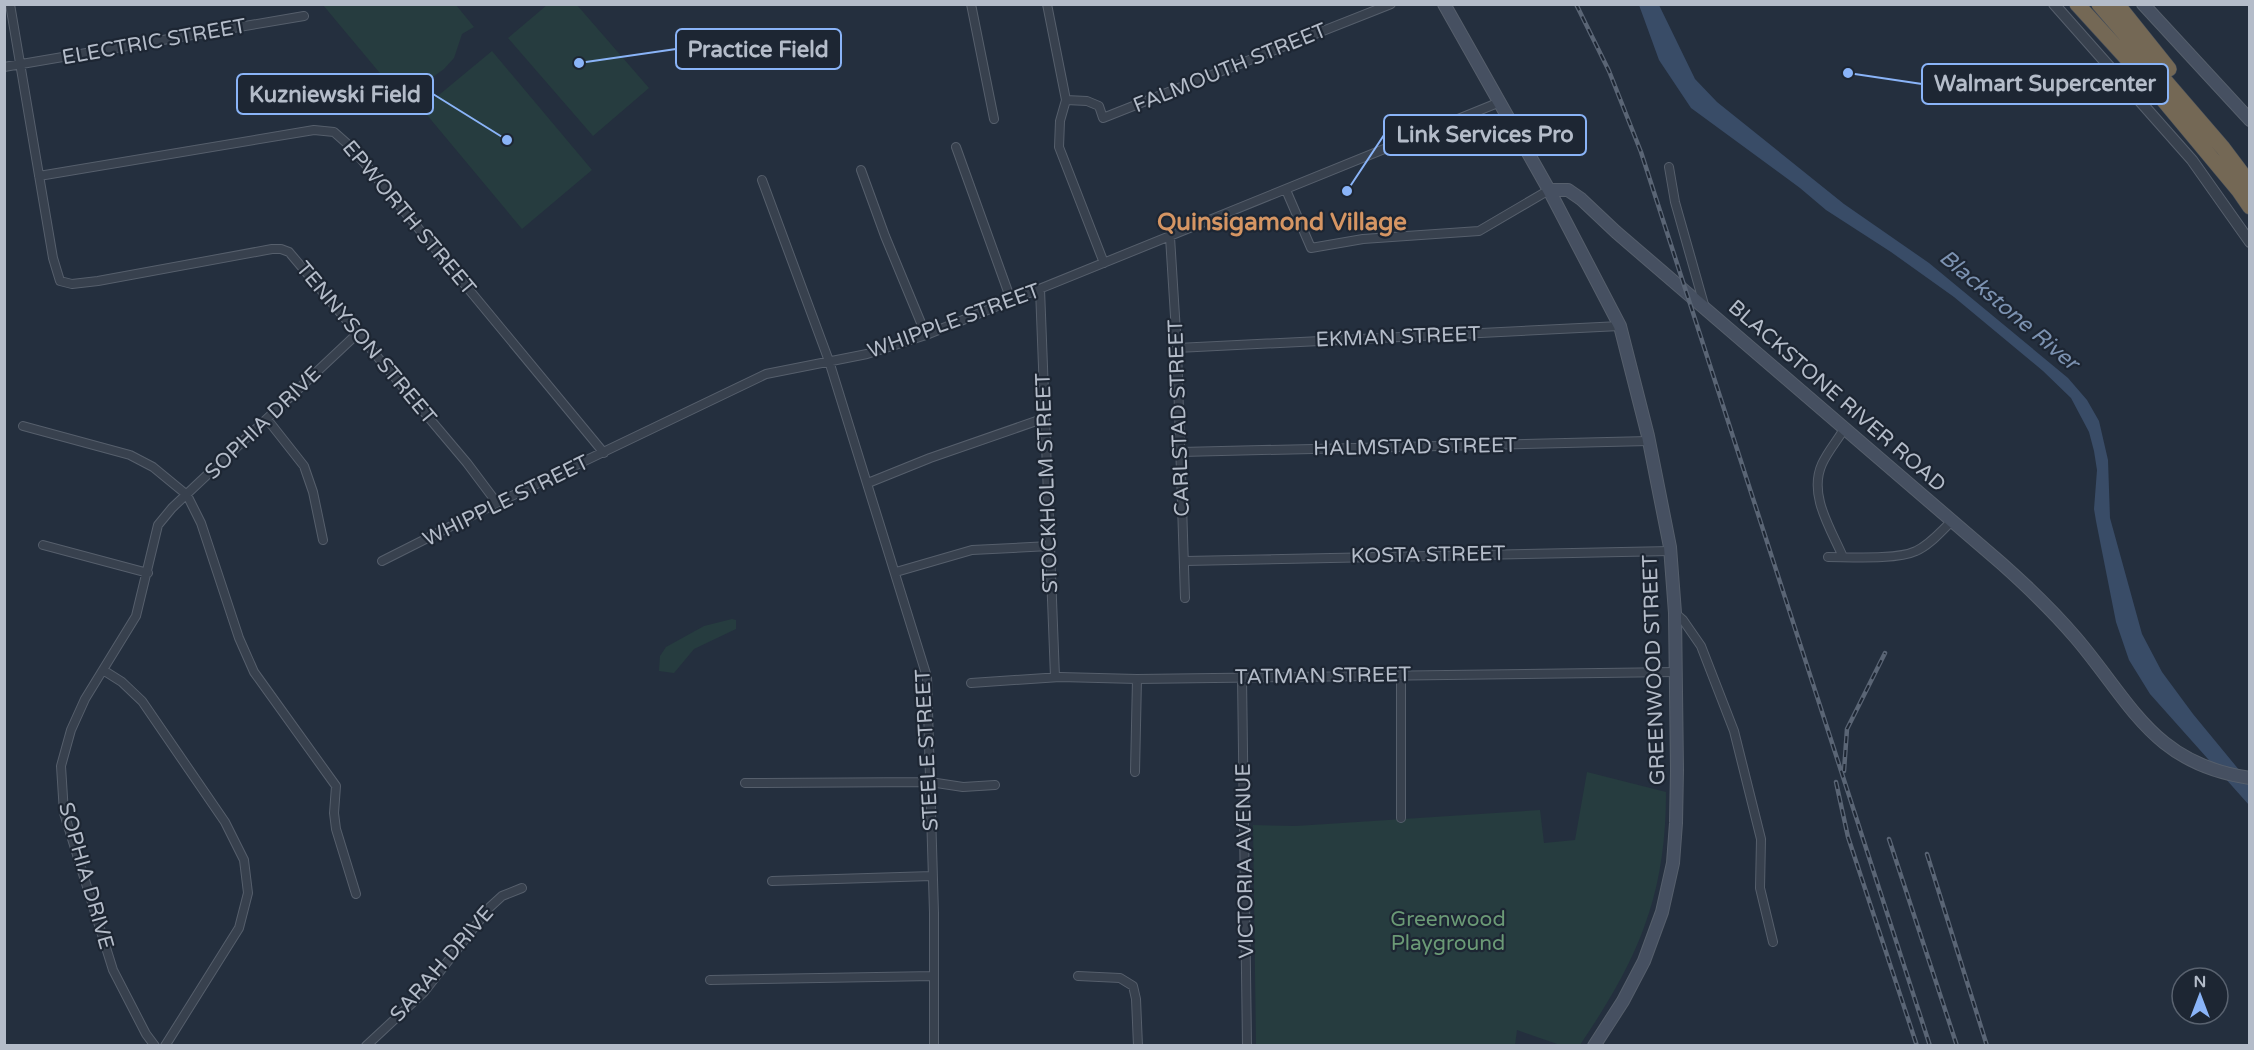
<svg xmlns="http://www.w3.org/2000/svg" width="2254" height="1050" viewBox="0 0 2254 1050" font-family="'Varela Round',sans-serif">
<rect width="100%" height="100%" fill="#242f3e"/>
<path fill="#263c3f" d="M323 5H456L474 27 462 34 454 58 444 69 433 77 421 82 400 84 394 90Z
M547 5H577L649 88 593 136 508 38Z
M492 51 592 170 522 229 422 109Z
M732 619 736 620V629L694 649 674 673 659 671 660 656 666 647 704 626Z
M1587 772 1666 792C1666 897 1638 959 1580 1045H1560L1517 1030 1515 1045H1256L1253 825 1296 826 1540 810 1544 843 1575 840Z"/>
<path fill="#394c67" d="M1639 5H1659L1695 79 1717 102 1844 204 1929 263 2068 378 2087 400 2099 421 2108 460 2110 518 2142 634 2162 672 2193 714 2249 782V805L2150 694 2129 660 2116 622 2096 521 2094 509 2097 470 2094 451 2089 432 2071 398 2043 371 1954 297 1891 252 1826 210 1800 188 1691 108 1659 60Z"/>
<g fill="none" stroke-linecap="round" stroke-linejoin="round">
<g stroke="#565f6c" stroke-width="10">
<path id="minor" d="M10 4 53 258 60 281 72 284 98 281 272 249H281L289 252 467 463 497 503
M971 4 994 119
M1047 4 1066 100 1060 121 1059 147 1104 263
M4 67 304 16
M1066 100 1087 101 1099 106 1103 118 1391 4
M956 147 1011 300
M1669 167 1675 202 1705 308
M861 170 885 236 926 335
M39 176 314 130 334 132 352 148 604 453
M762 180 829 361 927 677 934 913V1046
M1286 190 1311 248 1363 239 1479 231 1549 190
M1170 237 1177 348 1185 598
M1040 289 1055 677
M1177 348 1620 326
M267 419 304 466 313 492 323 540
M23 426 130 455 153 467 187 495 201 523 239 638 254 672 336 786 334 813 336 829 356 894
M1181 452 1649 441
M868 483 930 458 1045 418
M43 545 148 573
M1828 557C1850 557 1897 560 1916 551 1930 545 1941 531 1952 521
M1843 557C1831 529 1808 495 1822 464 1828 451 1837 441 1844 429
M382 561 497 503 766 374 867 354 926 335 1500 102
M1185 561 1671 551
M896 572 972 550 1050 546
M1675 613 1683 620 1701 646 1734 731 1761 839 1760 888 1773 942
M103 670 122 682 142 701 225 822 244 860 248 893 239 928 165 1046
M1401 675V818
M1242 677 1247 1046
M971 683 1060 677 1137 679 1676 672
M1135 772 1137 679
M745 783 930 782 963 787 995 785
M772 881 932 876
M1078 976 1120 978 1133 986 1136 999 1138 1046
M710 980 934 976
M155 1046 146 1034 113 970 64 813 61 766 71 730 85 699 136 616 158 525 172 508 358 333
M366 1046 424 992 490 907 502 896 522 888"/>
</g>
<g stroke="#565f6c" stroke-width="12">
<path id="tertiary" d="M2054 4 2192 160 2250 242"/>
</g>
<g stroke="#565f6c" stroke-width="14">
<path id="secondary" d="M1444 4 1549 190 1620 326 1648 436 1670 547 1675 613 1677 770 1676 823 1673 863 1662 912 1644 961 1623 1001 1594 1046
M2143 4 2250 120
M1549 190H1568L1581 199 1616 232 2001 563C2028 587 2053 611 2076 638 2132 704 2153 764 2250 778"/>
</g>
<g stroke="#434c59" stroke-width="16">
<path id="motorway" d="M2077 4 2150 84 2239 191 2250 207
M2099 4 2223 148 2250 184
M2117 4 2169 69"/>
</g>
<use href="#minor" stroke="#38414e" stroke-width="8"/>
<use href="#tertiary" stroke="#38414e" stroke-width="10"/>
<use href="#secondary" stroke="#465061" stroke-width="12"/>
<use href="#motorway" stroke="#746855" stroke-width="15"/>
<g stroke="#5a6575" stroke-width="4.5">
<path id="rail" d="M1576 4 1609 71 1641 152 1930 1046
M1844 771 1847 729 1885 653
M1836 782 1848 837 1917 1046
M1889 839 1957 1046
M1927 854 1987 1046"/>
</g>
<use href="#rail" stroke="#1d2633" stroke-width="2" stroke-dasharray="7" stroke-linecap="butt"/>
</g>
<g text-anchor="middle" dominant-baseline="central" stroke-width="4.5" stroke-linejoin="round" paint-order="stroke">
<g font-size="21" fill="#b4bcc9" stroke="#1d2633">
<text transform="translate(154 42) rotate(-10)">ELECTRIC STREET</text>
<text transform="translate(1230 68) rotate(-22)">FALMOUTH STREET</text>
<text transform="translate(409 218) rotate(50)">EPWORTH STREET</text>
<text transform="translate(954 321) rotate(-20)">WHIPPLE STREET</text>
<text transform="translate(1398 337) rotate(-2)">EKMAN STREET</text>
<text transform="translate(366 343) rotate(50)">TENNYSON STREET</text>
<text transform="translate(1837 396) rotate(41)">BLACKSTONE RIVER ROAD</text>
<text transform="translate(1179 418) rotate(-92)">CARLSTAD STREET</text>
<text transform="translate(263 423) rotate(-44)">SOPHIA DRIVE</text>
<text transform="translate(1415 447) rotate(-1)">HALMSTAD STREET</text>
<text transform="translate(1047 483) rotate(-92)">STOCKHOLM STREET</text>
<text transform="translate(506 501) rotate(-26)">WHIPPLE STREET</text>
<text transform="translate(1428 555) rotate(-1)">KOSTA STREET</text>
<text transform="translate(1654 670) rotate(-92)">GREENWOOD STREET</text>
<text transform="translate(1323 676) rotate(-1)">TATMAN STREET</text>
<text transform="translate(927 750) rotate(-93)">STEELE STREET</text>
<text transform="translate(1245 861) rotate(-91)">VICTORIA AVENUE</text>
<text transform="translate(86 876) rotate(74)">SOPHIA DRIVE</text>
<text transform="translate(442 964) rotate(-49)">SARAH DRIVE</text>
</g>
<g font-size="21" fill="#6b9a76" stroke="#1d2633">
<text x="1448" y="919">Greenwood<tspan x="1448" dy="24">Playground</tspan></text>
</g>
<g font-size="22" font-style="italic" fill="#7c92b1" stroke="#1d2633">
<text transform="translate(2009 310) rotate(40)">Blackstone River</text>
</g>
<g font-size="24" font-weight="bold" fill="#d59563" stroke="#1d2633">
<text x="1282" y="222">Quinsigamond Village</text>
</g>
</g>
<path fill="none" stroke="#8ab4f8" stroke-width="2" d="M579 63L676 49M1848 73L1922 84M507 140L433 94M1347 191L1384 135"/>
<g fill="#8ab4f8" stroke="#1d2633" stroke-width="2">
<circle cx="579" cy="63" r="6"/>
<circle cx="1848" cy="73" r="6"/>
<circle cx="507" cy="140" r="6"/>
<circle cx="1347" cy="191" r="6"/>
</g>
<g fill="#1d2633" stroke="#8ab4f8" stroke-width="2">
<rect x="676" y="29" width="165" height="40" rx="6"/>
<rect x="1922" y="64" width="246" height="40" rx="6"/>
<rect x="237" y="74" width="196" height="40" rx="6"/>
<rect x="1384" y="115" width="202" height="40" rx="6"/>
</g>
<g font-size="22" text-anchor="middle" font-weight="bold" fill="#b4bcc9">
<text x="758" y="57">Practice Field</text>
<text x="2045" y="91">Walmart Supercenter</text>
<text x="335" y="102">Kuzniewski Field</text>
<text x="1485" y="142">Link Services Pro</text>
</g>
<rect width="2254" height="1050" fill="none" stroke="#b4bcc9" stroke-width="12"/>
<g transform="translate(2200 996)"><circle r="28" fill="#1d2633" stroke="#59626f" stroke-width="1.5"/>
<path d="M0-4.5L10 22L0 15L-10 22Z" fill="#8ab4f8"/>
<text y="-9" font-size="16" font-weight="bold" text-anchor="middle" fill="#b4bcc9">N</text>
</g>
</svg>
